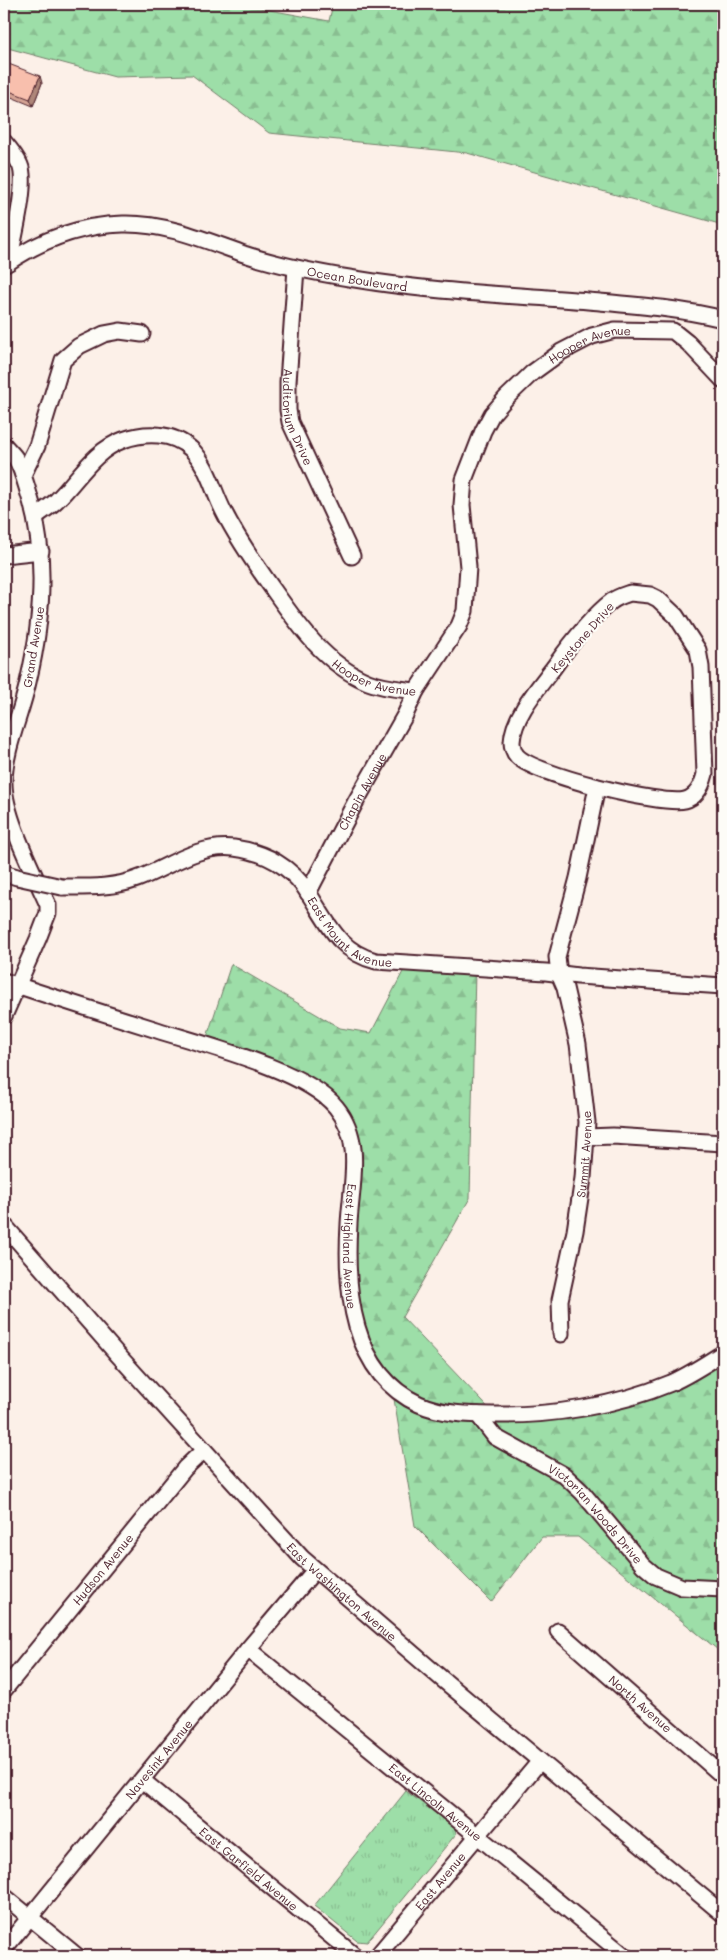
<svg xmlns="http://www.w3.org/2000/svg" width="727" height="1960" viewBox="0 0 727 1960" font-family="Mali,sans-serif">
<defs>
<pattern id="forest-firs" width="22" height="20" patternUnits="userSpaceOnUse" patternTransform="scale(1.25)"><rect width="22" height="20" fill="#9ddea8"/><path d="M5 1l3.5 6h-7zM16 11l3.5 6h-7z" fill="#89be91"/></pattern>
<pattern id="park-tufts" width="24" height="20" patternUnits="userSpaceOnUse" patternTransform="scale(1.25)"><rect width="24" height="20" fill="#9ddea8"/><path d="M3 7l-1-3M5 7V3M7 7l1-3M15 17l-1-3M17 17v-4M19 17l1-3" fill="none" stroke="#89be91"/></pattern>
</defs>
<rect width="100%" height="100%" fill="#fcf0e8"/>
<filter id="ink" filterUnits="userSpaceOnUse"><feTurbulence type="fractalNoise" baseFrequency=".02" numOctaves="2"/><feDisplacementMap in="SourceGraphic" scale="10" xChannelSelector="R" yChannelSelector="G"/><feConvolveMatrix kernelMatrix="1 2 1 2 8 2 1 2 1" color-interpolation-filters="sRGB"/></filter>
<g filter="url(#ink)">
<path fill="url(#forest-firs)" stroke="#747e6a" d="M4 4H237L329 21 333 4H723V225L467 153 269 133 192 75 115 77 4 47Z
M231 964 340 1028 371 1033 406 966 475 970 470 1198 402 1317 501 1421 666 1384 723 1347V1654L578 1537H542L491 1602 415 1526 392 1387 353 1309 346 1125 304 1078 205 1043Z"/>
<path fill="url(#park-tufts)" stroke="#747e6a" d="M406 1791 455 1828 456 1834 367 1942 357 1941 314 1906Z"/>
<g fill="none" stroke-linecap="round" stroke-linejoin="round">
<g stroke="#4a1f2b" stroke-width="19">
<g id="minor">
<path d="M4 142C10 149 16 156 20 165 28 183 13 240 9 262"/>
<path id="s1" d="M4 265C39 241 80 225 123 224 166 223 205 240 244 254 280 266 318 273 355 279 432 292 511 295 588 301 634 305 679 308 723 319"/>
<path id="s2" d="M296 268 288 382V410L290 422 352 556"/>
<path d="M4 445C8 450 13 454 16 459 22 469 25 481 28 491 48 553 43 619 28 682 21 715 5 747 4 781 3 815 34 873 48 905V913L38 939 4 1016"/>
<path d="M23 475 37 446 63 360 79 346 104 334 120 331 142 334"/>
<path id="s3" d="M36 516C43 511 51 506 57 500 79 479 93 451 123 440 145 432 173 432 191 449 208 465 213 491 224 512 237 538 253 561 270 585 296 622 324 664 368 682 383 688 401 689 416 691L459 626 465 611 468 567 462 505 464 480 483 431 492 414 506 398 532 373 561 352 592 336 615 330 673 331 688 343 723 380"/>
<path d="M4 555 41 551"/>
<path d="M630 593 650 595 658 599 676 616 698 650 701 667 705 774C702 786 697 797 685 800 661 806 533 774 517 756 514 753 512 746 512 742 513 716 539 687 554 667 569 646 592 616 612 601 617 597 624 595 630 593Z"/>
<path d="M4 873 17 877"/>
<path id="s4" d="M62 887C88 887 113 888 137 879 169 867 198 844 234 848 265 852 292 867 309 894 328 923 339 952 376 961L546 972 578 976 723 986"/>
<path id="s5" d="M308 893 355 803 405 715 416 691"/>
<path id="s6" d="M4 981C55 998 106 1014 157 1030 204 1045 306 1070 336 1107 364 1141 351 1184 349 1224 345 1289 351 1373 419 1404 441 1414 469 1415 493 1415 552 1416 616 1406 671 1383 689 1375 706 1364 723 1353"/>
<path d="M587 1137 613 1136 723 1143"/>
<path id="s7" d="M4 1225 118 1355 302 1558 441 1678 723 1914"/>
<path id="s8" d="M561 1334 560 1300 575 1231 583 1178 587 1122 578 1044 565 988 559 974 557 957 578 878 597 787"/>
<path id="s9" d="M478 1415 495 1437 564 1475 582 1492 643 1565 656 1576 682 1587 723 1589"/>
<path id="s10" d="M558 1631 723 1776"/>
<path id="s11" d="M248 1649 625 1956"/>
<path id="s12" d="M4 1690 185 1468 204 1450"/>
<path id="s13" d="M142 1780 355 1956"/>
<path d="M4 1896 77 1956"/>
<path id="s14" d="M4 1949 248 1649 315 1570"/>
<path id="s15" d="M377 1956 540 1761"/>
</g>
</g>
<path stroke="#4a1f2b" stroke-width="2.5" stroke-dasharray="1 4" stroke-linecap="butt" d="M704 4 723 9"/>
<use href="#minor" stroke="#fdfcf7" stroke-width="15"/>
<g stroke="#4a1f2b" stroke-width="19" stroke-linecap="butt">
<path id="minor-bridge" d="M17 877 62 887"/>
</g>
<use href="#minor-bridge" stroke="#fdfcf7" stroke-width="15"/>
</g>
<path fill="#d5a495" stroke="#4a1f2b" d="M4 70 42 83 33 106 4 94Z"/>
<path fill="#ae8679" stroke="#4a1f2b" d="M40 76 42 83 33 106 30 99Z"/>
<path fill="#f8bfad" stroke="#4a1f2b" d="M6 63 40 76 30 99 4 89V70Z"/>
</g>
<g text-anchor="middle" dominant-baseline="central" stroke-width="4.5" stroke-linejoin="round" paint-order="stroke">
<g font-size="12" fill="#4a1f2b" stroke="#fdfcf7">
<text stroke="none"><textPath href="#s1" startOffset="369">Ocean Boulevard</textPath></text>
<text stroke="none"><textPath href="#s3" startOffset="956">Hooper Avenue</textPath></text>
<text stroke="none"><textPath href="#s2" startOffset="151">Auditorium Drive</textPath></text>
<text transform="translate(582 637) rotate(-49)">Keystone Drive</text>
<text transform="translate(33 647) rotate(-81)">Grand Avenue</text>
<text stroke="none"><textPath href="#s3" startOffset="491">Hooper Avenue</textPath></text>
<text stroke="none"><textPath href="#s5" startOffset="115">Chapin Avenue</textPath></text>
<text stroke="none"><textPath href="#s4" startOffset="329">East Mount Avenue</textPath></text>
<text stroke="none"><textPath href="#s8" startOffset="182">Summit Avenue</textPath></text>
<text stroke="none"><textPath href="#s6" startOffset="501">East Highland Avenue</textPath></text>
<text stroke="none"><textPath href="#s9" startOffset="156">Victorian Woods Drive</textPath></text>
<text stroke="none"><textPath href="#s12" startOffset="156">Hudson Avenue</textPath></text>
<text stroke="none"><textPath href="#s7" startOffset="499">East Washington Avenue</textPath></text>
<text stroke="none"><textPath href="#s10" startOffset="110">North Avenue</textPath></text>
<text stroke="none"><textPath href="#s14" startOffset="245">Navesink Avenue</textPath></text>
<text stroke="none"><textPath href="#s11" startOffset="242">East Lincoln Avenue</textPath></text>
<text stroke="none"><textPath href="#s13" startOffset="139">East Garfield Avenue</textPath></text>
<text stroke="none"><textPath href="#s15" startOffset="98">East Avenue</textPath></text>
</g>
</g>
<rect width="727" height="1960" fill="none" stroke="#fdfcf7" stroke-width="20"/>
<rect x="10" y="10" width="707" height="1940" fill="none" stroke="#4a1f2b" stroke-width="2" filter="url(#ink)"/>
</svg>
